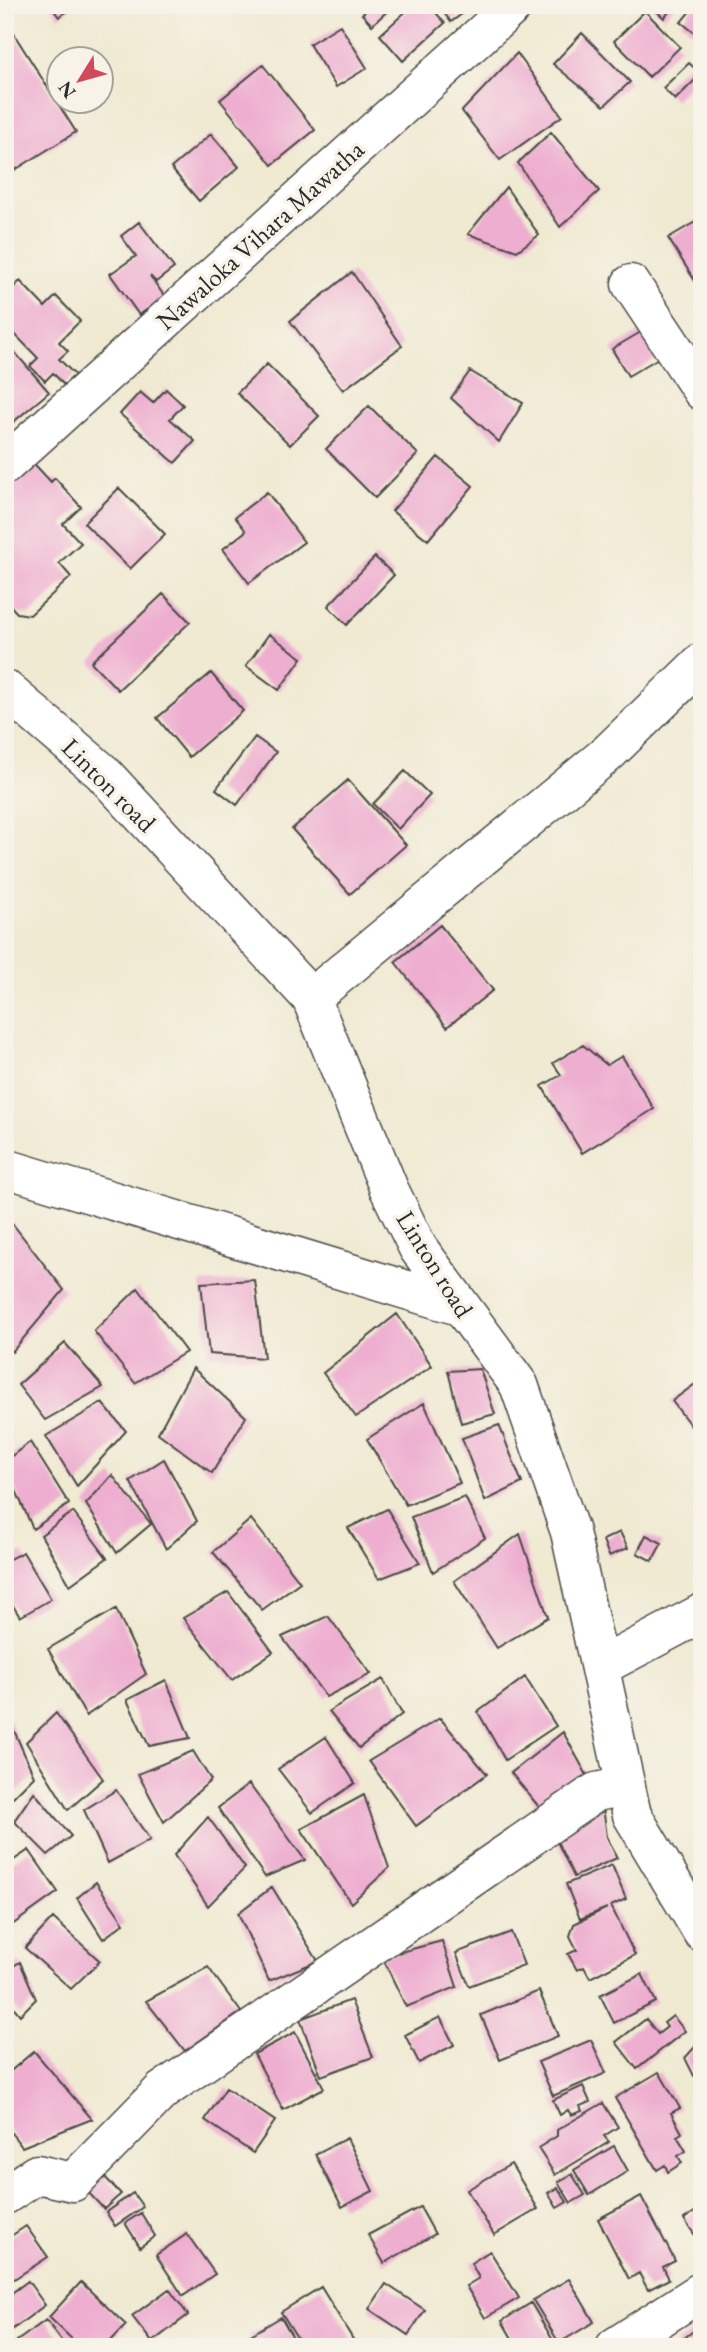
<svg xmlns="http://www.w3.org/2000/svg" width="707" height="2352" viewBox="0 0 707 2352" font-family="'EB Garamond',serif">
<rect width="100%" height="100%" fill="#f7f3e8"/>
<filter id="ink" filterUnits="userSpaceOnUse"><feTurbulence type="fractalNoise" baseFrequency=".0143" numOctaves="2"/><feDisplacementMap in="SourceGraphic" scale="14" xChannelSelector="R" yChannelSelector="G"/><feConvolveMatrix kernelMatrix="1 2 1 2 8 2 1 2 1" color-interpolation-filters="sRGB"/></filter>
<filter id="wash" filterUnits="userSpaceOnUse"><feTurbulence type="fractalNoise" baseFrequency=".00686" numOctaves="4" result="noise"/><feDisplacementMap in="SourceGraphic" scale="28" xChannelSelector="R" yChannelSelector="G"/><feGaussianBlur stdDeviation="1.57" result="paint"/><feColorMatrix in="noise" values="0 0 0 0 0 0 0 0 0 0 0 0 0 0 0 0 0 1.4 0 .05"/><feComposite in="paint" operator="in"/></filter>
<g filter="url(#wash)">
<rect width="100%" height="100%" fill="#f0ead3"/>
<g id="blocks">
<path fill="#eeaed0" d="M50 5H75L59 17Z
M372 5H394L372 25 362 14Z
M413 5H429L445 23 403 61 380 35Z
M438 5H474L451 22Z
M650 5H675L664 18Z
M695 5 702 8V39L681 22Z
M645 11 680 47 649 77 614 41Z
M5 20 76 132 15 170 5 155Z
M340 25 367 68 336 87 309 44Z
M582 33 630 82 604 106 553 64Z
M517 53 562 116 500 160 462 111Z
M689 63 701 74 675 100 663 88Z
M263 65 315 130 272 165 220 100Z
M551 132 599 191 560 227 518 163Z
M211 134 239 167 199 201 171 168Z
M506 187 539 235 517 251 468 234Z
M702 218V292L668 238Z
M139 222 174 268 156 282 150 276 165 297 139 315 110 274 136 256 121 236Z
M352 272 402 346 343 390 290 321Z
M20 281 45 307 56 296 80 321 59 342 68 351 59 359 75 375 64 385 53 373 45 381 30 366 38 358 5 324V296Z
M651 326 667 353 628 376 612 349Z
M5 341 49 392 5 429Z
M267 364 319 416 290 445 237 393Z
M470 371 523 403 499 442 451 398Z
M166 389 183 405 170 419 195 441 175 463 120 414 140 392 153 403Z
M369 406 418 454 375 498 326 449Z
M26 455 51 482 55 478 81 507 63 524 81 543 59 563 71 577 30 615 17 613 7 602 5 604V474Z
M438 457 473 486 428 540 392 511Z
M119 488 165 534 130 569 84 523Z
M267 492 304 542 249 583 223 549 246 531 235 517Z
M375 557 394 575 347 625 328 606Z
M163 594 190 622 118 690 91 662Z
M269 634 302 658 279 690 246 666Z
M211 673 243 711 189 757 157 718Z
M255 737 276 752 237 805 216 789Z
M405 771 430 795 398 829 373 804Z
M348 780 406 845 350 894 292 829Z
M440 925 493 990 447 1027 395 962Z
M583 1045 607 1065 622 1056 654 1109 582 1153 542 1086 561 1075 553 1063Z
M5 1214 64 1290 12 1352 5 1343Z
M255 1280 264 1358 209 1354 201 1283Z
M138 1288 186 1352 135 1383 94 1331Z
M397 1314 432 1366 356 1417 323 1373Z
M65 1343 103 1387 45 1420 18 1385Z
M193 1368 246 1417 212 1473 158 1433Z
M480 1369 495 1414 461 1423 448 1371Z
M702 1379V1436L700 1438 672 1401Z
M102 1403 126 1431 77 1486 46 1436Z
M424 1403 460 1483 406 1505 367 1439Z
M499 1425 522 1483 485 1501 462 1438Z
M30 1442 69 1504 33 1529 5 1466V1461Z
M164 1459 197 1521 166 1549 130 1481Z
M112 1475 151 1524 117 1553 86 1504Z
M465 1497 485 1538 433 1572 411 1517Z
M387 1509 420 1563 379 1579 348 1528Z
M73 1512 107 1558 70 1585 41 1535Z
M251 1519 300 1582 262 1610 213 1552Z
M620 1532 628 1548 609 1556 603 1540Z
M520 1534 548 1617 497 1648 454 1581Z
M646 1535 662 1543 652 1561 637 1553Z
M23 1552 51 1599 20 1617 5 1593V1561Z
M228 1592 273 1652 232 1680 183 1618Z
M116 1609 146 1674 86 1716 48 1649Z
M328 1616 371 1674 326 1697 282 1637Z
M525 1677 556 1726 505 1760 478 1712Z
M383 1679 402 1714 359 1748 329 1711Z
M166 1680 190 1738 149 1746 127 1700Z
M5 1710 34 1776 5 1805Z
M56 1713 103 1779 68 1810 26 1742Z
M440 1718 487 1774 416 1826 369 1761Z
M563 1732 589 1779 544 1813 511 1773Z
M326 1737 355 1783 312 1813 278 1769Z
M193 1751 211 1780 164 1822 138 1774Z
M249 1784 305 1860 265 1877 218 1808Z
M116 1790 150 1840 108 1863 84 1810Z
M34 1792 71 1836 48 1855 14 1821Z
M364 1795 389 1868 351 1903 301 1829Z
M603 1807 607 1837 617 1858 574 1877 552 1831Z
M208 1817 245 1868 208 1906 174 1855Z
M29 1850 58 1892 5 1930V1866Z
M612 1865 626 1899 611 1906 635 1955 590 1978 584 1967 577 1970 568 1954 577 1950 570 1936 574 1924 607 1908 580 1919 566 1884Z
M96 1882 124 1923 103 1939 77 1898Z
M272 1887 318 1961 269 1981 238 1913Z
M53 1918 100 1961 71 1989 25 1948Z
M511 1932 524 1965 469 1986 456 1953Z
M442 1941 457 1987 406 2007 382 1957Z
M20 1962 36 1999 20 2015 5 1997V1971Z
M208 1967 241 2012 185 2051 146 2001Z
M642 1974 656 2002 614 2023 600 1995Z
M539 1991 558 2036 500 2060 481 2015Z
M351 2000 373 2057 321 2076 300 2019Z
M673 2016 685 2031 637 2069 616 2042 646 2019 658 2034 667 2027 664 2023Z
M440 2017 454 2045 419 2063 405 2035Z
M295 2032 324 2088 283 2110 254 2054Z
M702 2039V2072L694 2076 685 2058Z
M591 2040 606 2073 553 2096 538 2062Z
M34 2051 92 2119 22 2147 5 2125V2076Z
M659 2072 680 2108 671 2113 682 2133 677 2136 686 2151 678 2156 682 2163 668 2172 665 2165 657 2170 615 2098Z
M583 2086 590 2102 580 2106 582 2111 571 2115 568 2110 560 2115 553 2100Z
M226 2088 275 2121 253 2153 205 2120Z
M603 2103 618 2127 604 2136 609 2142 555 2175 538 2148 557 2136V2130Z
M347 2138 373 2191 342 2207 315 2154Z
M614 2146 628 2171 589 2195 574 2170Z
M511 2164 538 2209 494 2235 467 2190Z
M101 2173 121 2194 104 2209 85 2189Z
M572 2174 585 2195 571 2203 558 2182Z
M558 2188 567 2202 557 2208 548 2193Z
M133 2193 143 2207 115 2226 106 2212Z
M641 2196 675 2261 663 2267 669 2279 648 2290 639 2273 629 2279 598 2219Z
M420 2207 435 2234 384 2263 368 2235Z
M702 2207V2246L684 2219Z
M141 2213 155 2236 140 2247 125 2223Z
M26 2226 48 2257 5 2285V2240Z
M187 2234 215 2274 183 2296 156 2255Z
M490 2251 519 2298 485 2318 466 2286 479 2278 471 2263Z
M569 2279 594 2322 559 2343 533 2300Z
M28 2281 45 2305 9 2332 5 2327V2298Z
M81 2282 126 2325 105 2347H80L49 2317Z
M386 2284 425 2310 408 2335 369 2309Z
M321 2287 354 2341 345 2347H303L281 2312Z
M169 2289 188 2315 152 2342 132 2316Z
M531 2303 554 2342 546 2347H517L502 2321Z
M281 2317 295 2341 286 2347H256L249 2336Z
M46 2320 66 2347H21L17 2341Z
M702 2324V2347H673Z"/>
</g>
</g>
<g filter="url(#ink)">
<use href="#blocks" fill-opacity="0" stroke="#494844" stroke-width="2"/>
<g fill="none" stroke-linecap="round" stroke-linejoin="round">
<g stroke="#494844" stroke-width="41">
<path id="minor" d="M631 284 702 391
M5 465 514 5
M5 689 102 772 311 998 389 1189 418 1248 519 1385 570 1532 632 1815 702 1932
M311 998 607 754 702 662
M5 1168 459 1306
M600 1667 702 1613
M5 2195 37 2174 73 2182 162 2091 596 1792 626 1786
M615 2347 702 2291"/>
</g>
<use href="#minor" stroke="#fff" stroke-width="38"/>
</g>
</g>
<g text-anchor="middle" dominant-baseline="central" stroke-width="7" stroke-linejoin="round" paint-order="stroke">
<g font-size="26" fill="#2b2b2b" stroke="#f7f3e8">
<text transform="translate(260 235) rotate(-42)">Nawaloka Vihara Mawatha</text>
<text transform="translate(109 785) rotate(45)">Linton road</text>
<text transform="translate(435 1264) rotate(58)">Linton road</text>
</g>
</g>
<rect width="707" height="2352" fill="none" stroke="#f7f3e8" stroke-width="28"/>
<g transform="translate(80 80) rotate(233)"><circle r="33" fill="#f7f3e8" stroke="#a5a39c" stroke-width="2"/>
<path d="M0-5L12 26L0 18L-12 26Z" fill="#d1495b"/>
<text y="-10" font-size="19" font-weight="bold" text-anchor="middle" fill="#2b2b2b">N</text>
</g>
</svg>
